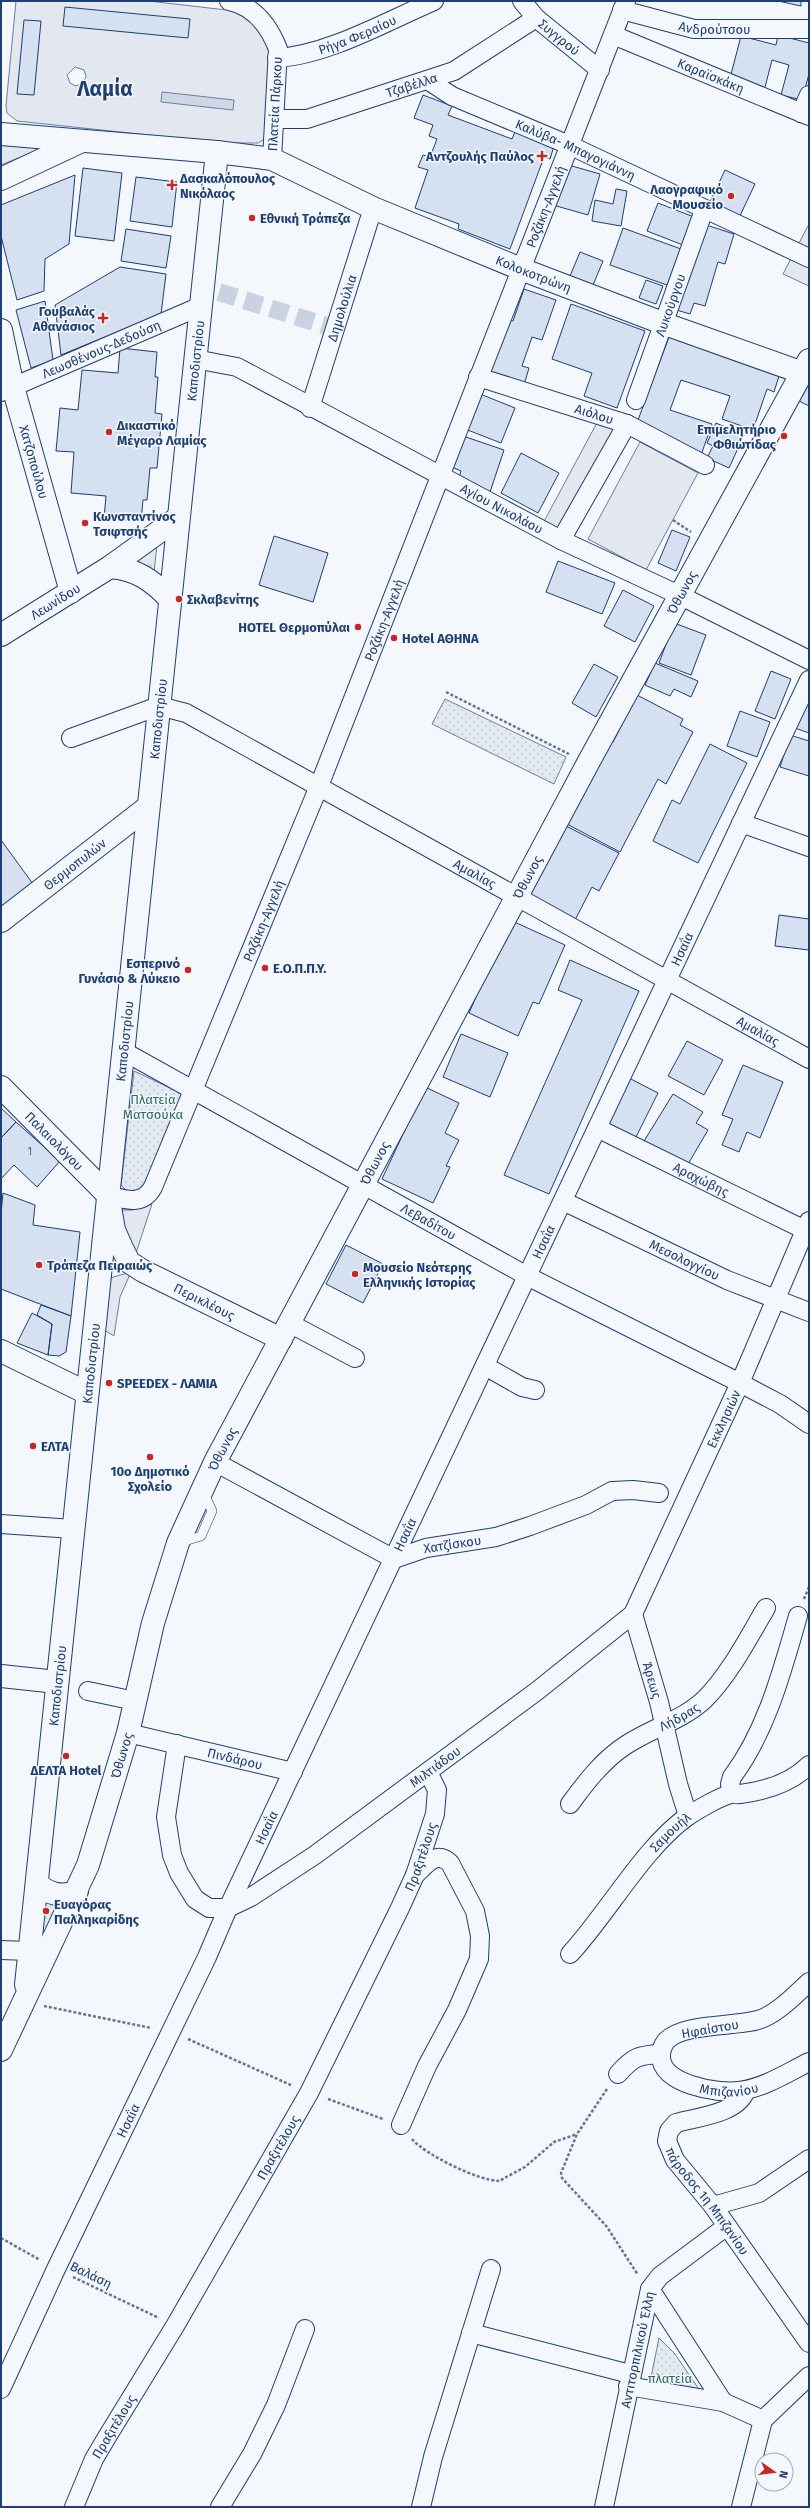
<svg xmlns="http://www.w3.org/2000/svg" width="810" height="2508" viewBox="0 0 810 2508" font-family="'Fira Sans',sans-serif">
<defs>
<pattern id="grass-tufts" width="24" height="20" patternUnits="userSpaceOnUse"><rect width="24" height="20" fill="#e3e9f0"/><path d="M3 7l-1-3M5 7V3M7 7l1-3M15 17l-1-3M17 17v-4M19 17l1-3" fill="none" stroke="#c2c9d1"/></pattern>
<pattern id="park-dots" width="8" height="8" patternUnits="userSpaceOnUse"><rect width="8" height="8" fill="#e3e9f0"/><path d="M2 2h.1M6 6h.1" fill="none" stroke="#c2c9d1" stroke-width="1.8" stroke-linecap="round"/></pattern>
</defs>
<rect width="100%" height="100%" fill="#f4f7fb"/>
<path fill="url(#grass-tufts)" stroke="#687fa3" d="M157 544 154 573 136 561Z"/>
<path fill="url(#park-dots)" stroke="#687fa3" d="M445 699 566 757 554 784 432 724Z
M134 1071 183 1094 149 1185 131 1195 121 1185Z
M40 1895 59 1899V1915L38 1943Z
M659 2338 675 2354 709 2404 648 2392Z"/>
<path fill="#e3e8f0" stroke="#687fa3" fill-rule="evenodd" d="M16 1H149L235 11 251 18 271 41 268 137 258 143H223L17 121 7 113 6 106ZM75 67 84 70 86 76 84 82 76 86 70 83 67 75Z
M1 140 47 146 1 165Z
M809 224V286L783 274Z
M599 419 619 423 560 536 541 527Z
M640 442 698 473 646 570 588 539Z
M152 1204 135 1256 129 1246 119 1210H133Z
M131 1272 120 1297 114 1336 104 1330 105 1284 113 1277Z"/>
<path fill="#cfd7e4" stroke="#687fa3" d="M162 92 234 100 233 110 161 102Z"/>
<path fill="#d5e0f0" stroke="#1d3f73" d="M778 1H801V6Z
M65 7 190 19 188 38 63 26Z
M24 20 41 21 34 95 17 94Z
M778 35 809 43V74L802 100 781 95 789 65 772 60 764 91 729 82 741 36 776 45Z
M423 95 452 106 448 115 512 139 515 132 554 146 550 159 544 157 510 249 458 229 459 224 415 208 428 170 418 167 423 155 430 157 437 139 429 136 433 125 414 118Z
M565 164 600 174 588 215 553 205Z
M83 168 122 173 114 241 75 236Z
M725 170 755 184 737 222 707 208Z
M75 175 69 244 45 259 44 291 17 300 1 236V205Z
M136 177 177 182 172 227 130 221Z
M616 189 627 191 621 226 592 221 595 200 613 204Z
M658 203 694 217 683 245 647 231Z
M700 223 734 234 725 264 718 262 705 306 694 303 690 314 673 309Z
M623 228 681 249 667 285 610 265Z
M126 229 171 236 166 268 121 261Z
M580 252 603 261 593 285 570 276Z
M120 267 166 274 161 314 61 355 55 305Z
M646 280 663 286 656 304 639 298Z
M524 289 556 300 542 340 532 337 522 366 529 368 524 385 488 373 507 319 513 321Z
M45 301 53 360 31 368 16 310Z
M571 304 645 331 617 408 584 396 592 373 552 359Z
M669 337 779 376 774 392 767 389 753 430 722 419 730 396 681 380 670 410 712 424 701 455 638 420Z
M120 348 157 352 155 377H158L155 413 162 414 157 468H150L147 500H143L141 521 104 518 106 496 71 493 74 452 56 451 60 408 78 410 82 370 118 373Z
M809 373V406L795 399Z
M475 392 515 408 501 443 460 427Z
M716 423 744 435 729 468 707 458 713 446 707 443Z
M463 436 504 450 489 495 457 483 461 471 452 467Z
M521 453 559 473 538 513 501 493Z
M672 530 690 537 676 571 658 563Z
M274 536 328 553 313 602 259 585Z
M558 561 615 583 602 614 546 592Z
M623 590 654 606 635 642 604 626Z
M674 623 706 635 691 675 659 663Z
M655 663 698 681 691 697 674 689 670 696 645 685Z
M594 664 618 677 596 717 572 703Z
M771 671 791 679 775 719 755 711Z
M637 695 683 719 680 725 693 732 666 784 658 779 620 852 565 823 608 740 613 742Z
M804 703 809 705V733L795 728Z
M740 711 770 722 757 757 727 746Z
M790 735 809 741V776L780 767Z
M710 744 747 763 698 863 653 841 672 800 680 804Z
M562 824 619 853 599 891 592 887 574 922 525 897Z
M1 840 33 884 1 907Z
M779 915 809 919V950L775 946Z
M510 920 565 945 539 1004 533 1002 518 1036 469 1013Z
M570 960 639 991 549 1194 504 1175 582 1000 558 990Z
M461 1034 508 1053 490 1097 443 1077Z
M687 1041 723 1060 704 1095 668 1076Z
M743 1065 783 1082 760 1138 747 1132 739 1152 722 1145 733 1119 722 1115Z
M627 1077 658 1093 635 1139 603 1123Z
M425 1087 459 1103 445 1133 459 1140 446 1166 450 1167 433 1203 382 1179Z
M673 1094 703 1112 696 1123 708 1130 684 1171 641 1146Z
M1 1108 16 1122 1 1138Z
M16 1122 60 1161 37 1187 14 1165 1 1179V1138Z
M3 1193 35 1205 33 1225 80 1232 71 1316 1 1289V1214Z
M346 1245 383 1264 363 1303 326 1284Z
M41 1305 71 1316 66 1352 59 1356 48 1355 52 1324 37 1315Z
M32 1313 52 1324 48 1355 17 1343Z"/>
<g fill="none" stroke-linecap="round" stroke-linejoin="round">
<path stroke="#c9d2e0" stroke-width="18" stroke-dasharray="18 9" stroke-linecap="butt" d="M219 292 336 329"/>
<g stroke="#1d3f73" stroke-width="10">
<path id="lane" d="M181 1542 201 1536 212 1511 203 1491"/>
</g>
<g stroke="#1d3f73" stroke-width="20">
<g id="street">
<path d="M229 1C254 6 269 26 278 49L272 159"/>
<path id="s1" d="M522 1 536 18 600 70"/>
<path id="s2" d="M622 10 694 29H809"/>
<path id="s3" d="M613 35 809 116"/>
<path id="s4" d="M277 58C328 55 387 21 434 1"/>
<path id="s5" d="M429 81 452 96 569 145 809 258"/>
<path d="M801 113 809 95"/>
<path id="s6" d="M275 119H307L454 71 536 18"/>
<path id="s7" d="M195 359 237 367 561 540 679 595 809 660"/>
<path id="s8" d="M478 377 627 424 705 465"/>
<path id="s9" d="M1 392 201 306"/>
<path id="s10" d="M636 400 704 210"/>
<path id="s11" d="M310 408 373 208"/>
<path d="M561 540 627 424"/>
<path id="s12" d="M71 738 159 706 186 713 809 1059"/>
<path d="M741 823 809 847"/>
<path id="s13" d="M123 1051 527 1276 740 1383 780 1404 809 1424"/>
<path id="s14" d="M597 1128 805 1230"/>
<path id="s15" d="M108 1195C125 1200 143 1206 153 1187L319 786 626 1"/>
<path id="s16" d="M563 1201 727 1280 809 1312"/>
<path d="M289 1323 355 1358"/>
<path d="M485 1366 522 1387 535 1390"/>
<path id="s17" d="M215 1462 394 1559 426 1548 496 1537 530 1526 586 1505 612 1491 633 1490 659 1493"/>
<path d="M1 1524 73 1529"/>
<path id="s18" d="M633 1614 659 1702 678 1784 688 1816"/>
<path d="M88 1691 135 1701"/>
<path id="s19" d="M128 1733 293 1772"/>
<path id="s20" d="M177 1744 166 1817 172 1855 179 1873 195 1899 209 1908H228L251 1897 315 1855 537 1691 633 1614 740 1383 809 1221"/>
<path d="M732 1793 730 1784 732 1777C767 1730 782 1671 798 1616"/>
<path id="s21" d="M570 1804C586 1782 603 1760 626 1745 652 1728 683 1720 705 1699 730 1674 748 1638 766 1608"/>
<path d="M1 1950 29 1951"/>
<path id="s22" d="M570 1954C608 1913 644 1847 688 1816 697 1810 721 1796 731 1794 734 1793 737 1795 740 1794 764 1791 791 1783 809 1765"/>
<path id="s23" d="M809 1982C795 1995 776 2015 758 2020 734 2027 683 2023 666 2041 663 2045 661 2050 661 2055 659 2084 718 2094 739 2091 764 2088 787 2073 809 2062"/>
<path d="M618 2074C633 2057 638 2055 661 2054"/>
<path id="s24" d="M746 2090C738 2114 697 2117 676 2123L669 2131 667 2141 675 2160 713 2206 809 2343"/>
<path d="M401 2125 427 2066 457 2010 479 1959 480 1936 475 1911 450 1863C436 1850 426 1865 415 1875"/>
<path d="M713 2206 759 2193 809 2159"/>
<path d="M650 2289 723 2402"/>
<path d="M471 2333 630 2374"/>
<path d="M628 2386 723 2402 763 2420"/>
<path id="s25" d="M1 2389 56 2269 207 1957 228 1908 809 680"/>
<path id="s26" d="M74 2507 94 2459 107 2437 175 2326 309 2093 400 1908 415 1875 435 1814 437 1790 428 1772"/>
<path d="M220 2507 252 2454 276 2405 305 2329"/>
<path d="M421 2507 433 2457 491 2269"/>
<path id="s27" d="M604 2507 650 2289 660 2276 727 2226"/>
<path d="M741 2507 763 2420 809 2376"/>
</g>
</g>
<g stroke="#1d3f73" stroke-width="24">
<g id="secondary">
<path id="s28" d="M1 134 217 152 272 159 373 208 521 269 665 324 803 373"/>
<path d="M1 179 82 141"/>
<path id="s29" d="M1 330 13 387 71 592"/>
<path d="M110 567C137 569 153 581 170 599"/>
<path id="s30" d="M1 635 110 567 178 518"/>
<path id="s31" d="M1 921 148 807"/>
<path id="s32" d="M1 1087 108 1195 114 1230 122 1248 129 1262 143 1271 281 1339"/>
<path d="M1 1351 87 1393"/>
<path d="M1 1676 57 1682"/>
<path d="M37 1883C47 1894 63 1898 77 1891"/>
<path id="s33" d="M26 1985 217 152"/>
<path id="s34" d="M1 2050 88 1865 128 1733 153 1623 178 1543 215 1462 588 763 809 360"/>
</g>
</g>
<path stroke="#5e769c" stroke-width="2.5" stroke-dasharray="3 2" stroke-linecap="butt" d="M673 520 691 532
M446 692 569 754
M804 1599 809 1587
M44 2006 151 2028
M188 2039 291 2085
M607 2089 577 2134 561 2173 562 2178 607 2227 638 2275
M328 2099 383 2119
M412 2139C424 2154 479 2181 499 2181L525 2167 554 2142 577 2134
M1 2238 40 2260
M73 2277 159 2318"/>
<use href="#lane" stroke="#f4f7fb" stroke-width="9"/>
<use href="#street" stroke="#f4f7fb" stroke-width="18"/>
<use href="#secondary" stroke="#f4f7fb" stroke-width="22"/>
</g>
<g fill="#c62828" stroke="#f4f7fb" stroke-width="1.5">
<path d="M540 150h4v4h4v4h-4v4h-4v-4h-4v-4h4z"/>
<path d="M170 179h4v4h4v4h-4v4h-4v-4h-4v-4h4z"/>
<circle cx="731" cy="196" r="4"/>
<circle cx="252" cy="218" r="4"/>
<path d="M101 312h4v4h4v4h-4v4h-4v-4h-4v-4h4z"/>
<circle cx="109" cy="432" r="4"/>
<circle cx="784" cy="436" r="4"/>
<circle cx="85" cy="523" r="4"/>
<circle cx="179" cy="599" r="4"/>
<circle cx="358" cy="627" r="4"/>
<circle cx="394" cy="638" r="4"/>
<circle cx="265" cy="968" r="4"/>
<circle cx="188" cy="970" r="4"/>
<circle cx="39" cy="1265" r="4"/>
<circle cx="355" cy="1274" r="4"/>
<circle cx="109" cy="1383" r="4"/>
<circle cx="33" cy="1446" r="4"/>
<circle cx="150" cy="1457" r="4"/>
<circle cx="66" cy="1756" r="4"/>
<circle cx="46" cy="1911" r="4"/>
</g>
<g text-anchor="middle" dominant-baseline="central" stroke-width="3" stroke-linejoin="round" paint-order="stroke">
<g font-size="11" fill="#4b6792">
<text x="30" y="1151">1</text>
</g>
<g font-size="13" fill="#1d3f73" stroke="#f4f7fb">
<text stroke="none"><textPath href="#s2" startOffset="95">Ανδρούτσου</textPath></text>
<text stroke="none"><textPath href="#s4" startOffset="84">Ρήγα Φεραίου</textPath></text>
<text stroke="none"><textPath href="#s1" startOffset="52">Συγγρού</textPath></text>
<text stroke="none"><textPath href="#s3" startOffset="106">Καραϊσκάκη</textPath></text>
<text stroke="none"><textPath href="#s6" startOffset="142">Τζαβέλλα</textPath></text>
<text transform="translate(275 104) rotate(-87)">Πλατεία Πάρκου</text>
<text stroke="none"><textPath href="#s5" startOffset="162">Καλύβα- Μπαγογιάννη</textPath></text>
<text stroke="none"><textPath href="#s15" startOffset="1107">Ροζάκη-Αγγελή</textPath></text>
<text stroke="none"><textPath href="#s28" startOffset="558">Κολοκοτρώνη</textPath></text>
<text stroke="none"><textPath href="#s10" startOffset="101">Λυκούργου</textPath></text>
<text stroke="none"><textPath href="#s11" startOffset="105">Δημολούλια</textPath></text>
<text stroke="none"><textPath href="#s9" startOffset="109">Λεωσθένους-Δεδούση</textPath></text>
<text stroke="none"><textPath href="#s33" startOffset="1633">Καποδιστρίου</textPath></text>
<text stroke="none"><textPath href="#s8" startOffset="122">Αιόλου</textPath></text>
<text stroke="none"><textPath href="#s29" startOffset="136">Χατζοπούλου</textPath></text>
<text stroke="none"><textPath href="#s7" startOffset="343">Αγίου Νικολάου</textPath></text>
<text stroke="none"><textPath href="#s34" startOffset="1615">Όθωνος</textPath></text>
<text stroke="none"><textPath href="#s30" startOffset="64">Λεωνίδου</textPath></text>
<text stroke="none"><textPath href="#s15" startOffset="663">Ροζάκη-Αγγελή</textPath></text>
<text stroke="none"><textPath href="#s33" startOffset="1273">Καποδιστρίου</textPath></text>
<text stroke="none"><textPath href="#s31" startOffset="93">Θερμοπυλών</textPath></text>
<text stroke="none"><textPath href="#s12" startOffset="452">Αμαλίας</textPath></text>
<text stroke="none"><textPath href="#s34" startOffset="1291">Όθωνος</textPath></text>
<text stroke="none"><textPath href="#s15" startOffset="339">Ροζάκη-Αγγελή</textPath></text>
<text stroke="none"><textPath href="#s25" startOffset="1593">Ησαΐα</textPath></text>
<text stroke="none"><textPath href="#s12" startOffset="776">Αμαλίας</textPath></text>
<text stroke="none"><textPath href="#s33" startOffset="949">Καποδιστρίου</textPath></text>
<text stroke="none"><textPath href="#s32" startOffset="76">Παλαιολόγου</textPath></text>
<text stroke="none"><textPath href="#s34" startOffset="967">Όθωνος</textPath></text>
<text stroke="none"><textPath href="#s14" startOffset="116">Αραχώβης</textPath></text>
<text stroke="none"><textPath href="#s13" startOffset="350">Λεβαδίτου</textPath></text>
<text stroke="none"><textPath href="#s25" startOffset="1269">Ησαΐα</textPath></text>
<text stroke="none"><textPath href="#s16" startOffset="135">Μεσολογγίου</textPath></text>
<text stroke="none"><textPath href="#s32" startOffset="308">Περικλέους</textPath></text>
<text stroke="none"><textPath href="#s33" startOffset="625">Καποδιστρίου</textPath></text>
<text stroke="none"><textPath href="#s20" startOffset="914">Εκκλησιών</textPath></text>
<text stroke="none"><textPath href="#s34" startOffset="643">Όθωνος</textPath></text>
<text stroke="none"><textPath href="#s25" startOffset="945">Ησαΐα</textPath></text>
<text stroke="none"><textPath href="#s17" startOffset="264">Χατζίσκου</textPath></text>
<text stroke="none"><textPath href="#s18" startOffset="69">Άρεως</textPath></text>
<text stroke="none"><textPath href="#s33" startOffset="301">Καποδιστρίου</textPath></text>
<text stroke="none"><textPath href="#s21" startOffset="142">Λήδρας</textPath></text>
<text stroke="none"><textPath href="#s34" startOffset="319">Όθωνος</textPath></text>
<text stroke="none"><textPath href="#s19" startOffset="110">Πινδάρου</textPath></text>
<text stroke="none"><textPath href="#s20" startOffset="449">Μιλτιάδου</textPath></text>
<text stroke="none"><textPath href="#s25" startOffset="621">Ησαΐα</textPath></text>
<text stroke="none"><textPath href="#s22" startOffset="158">Σαμουήλ</textPath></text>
<text stroke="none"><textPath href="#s26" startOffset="738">Πραξιτέλους</textPath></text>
<text transform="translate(710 2029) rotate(-10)">Ηφαίστου</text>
<text stroke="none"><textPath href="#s23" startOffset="259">Μπιζανίου</textPath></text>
<text stroke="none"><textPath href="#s25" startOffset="297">Ησαΐα</textPath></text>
<text stroke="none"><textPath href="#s26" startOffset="414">Πραξιτέλους</textPath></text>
<text stroke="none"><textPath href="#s24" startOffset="174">πάροδος 1η Μπιζανίου</textPath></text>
<text transform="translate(91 2275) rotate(26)">Βαλάση</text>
<text stroke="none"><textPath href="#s27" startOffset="161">Αντιτορπιλικού Έλλη</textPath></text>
<text stroke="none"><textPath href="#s26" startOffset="90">Πραξιτέλους</textPath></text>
</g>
<g font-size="13" font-weight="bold" fill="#1d3f73" stroke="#f4f7fb" text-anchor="start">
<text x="534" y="156" text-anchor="end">Αντζουλής Παύλος</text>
<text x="180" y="178">Δασκαλόπουλος<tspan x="180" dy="15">Νικόλαος</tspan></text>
<text x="723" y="189" text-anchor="end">Λαογραφικό<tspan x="723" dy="15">Μουσείο</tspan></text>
<text x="260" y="218">Εθνική Τράπεζα</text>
<text x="95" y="311" text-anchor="end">Γουβαλάς<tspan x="95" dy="15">Αθανάσιος</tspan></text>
<text x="117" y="425">Δικαστικό<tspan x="117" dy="15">Μέγαρο Λαμίας</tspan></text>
<text x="776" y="429" text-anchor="end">Επιμελητήριο<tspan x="776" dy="15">Φθιώτιδας</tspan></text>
<text x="93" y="516">Κωνσταντίνος<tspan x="93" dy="15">Τσιφτσής</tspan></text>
<text x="187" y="599">Σκλαβενίτης</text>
<text x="350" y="627" text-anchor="end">HOTEL Θερμοπύλαι</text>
<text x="402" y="638">Hotel ΑΘΗΝΑ</text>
<text x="180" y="963" text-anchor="end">Εσπερινό<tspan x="180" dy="15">Γυνάσιο &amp; Λύκειο</tspan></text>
<text x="273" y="968">Ε.Ο.Π.Π.Υ.</text>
<text x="47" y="1265">Τράπεζα Πειραιώς</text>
<text x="363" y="1267">Μουσείο Νεότερης<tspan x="363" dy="15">Ελληνικής Ιστορίας</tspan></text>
<text x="117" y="1383">SPEEDEX - ΛΑΜΙΑ</text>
<text x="41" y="1446">ΕΛΤΑ</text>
<text x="150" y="1471" text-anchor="middle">10ο Δημοτικό<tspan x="150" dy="15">Σχολείο</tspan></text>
<text x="66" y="1770" text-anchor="middle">ΔΕΛΤΑ Hotel</text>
<text x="54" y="1904">Ευαγόρας<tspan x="54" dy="15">Παλληκαρίδης</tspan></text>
</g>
<g font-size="13" fill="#2c6c60" stroke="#f4f7fb">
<text x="153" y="1099">Πλατεία<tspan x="153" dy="15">Ματσούκα</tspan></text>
<text x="670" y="2378">πλατεία</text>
</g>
<g font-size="21" font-weight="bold" fill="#1d3f73" stroke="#f4f7fb">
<text x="105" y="89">Λαμία</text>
</g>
</g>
<rect width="810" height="2508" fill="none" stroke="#1d3f73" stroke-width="4"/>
<g transform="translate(774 2472) rotate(104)"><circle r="19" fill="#f4f7fb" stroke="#9eadc5"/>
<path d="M0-3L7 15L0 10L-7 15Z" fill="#c62828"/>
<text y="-6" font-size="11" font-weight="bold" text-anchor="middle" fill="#1d3f73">N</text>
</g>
</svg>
